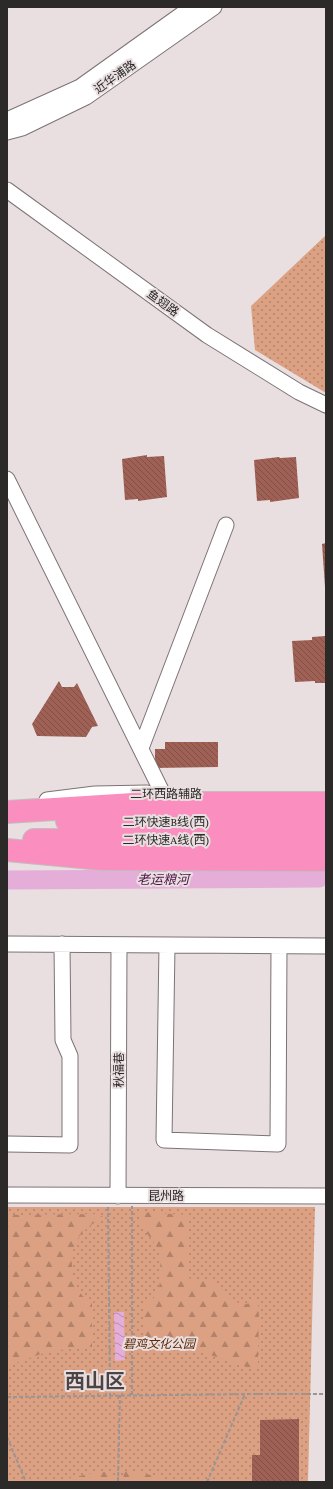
<svg xmlns="http://www.w3.org/2000/svg" width="333" height="1489" viewBox="0 0 333 1489" font-family="'Crimson Pro','Noto Sans SC',serif">
<defs>
<pattern id="green-dots" width="8" height="8" patternUnits="userSpaceOnUse"><rect width="8" height="8" fill="#dba182"/><path d="M2 2h.1M6 6h.1" fill="none" stroke="#b2836a" stroke-width="1.8" stroke-linecap="round"/></pattern>
<pattern id="forest-firs" width="22" height="20" patternUnits="userSpaceOnUse"><rect width="22" height="20" fill="#dba182"/><path d="M5 1l3.5 6h-7zM16 11l3.5 6h-7z" fill="#b2836a"/></pattern>
<pattern id="water-waves" width="16" height="10" patternUnits="userSpaceOnUse"><rect width="16" height="10" fill="#e4aed9"/><path d="M0 5q4-4 8 0t8 0" fill="none" stroke="#b98eb0"/></pattern>
<pattern id="building-back-hatch" width="6" height="6" patternUnits="userSpaceOnUse"><rect width="6" height="6" fill="#9f6156"/><path d="M-1 5l2 2M0 0l6 6M5-1l2 2" fill="none" stroke="#825047"/></pattern>
</defs>
<rect width="100%" height="100%" fill="#e9dfe0"/>
<path fill="url(#green-dots)" d="M326 235V393L255 350 251 306Z
M7 1207H315L308 1482H7Z"/>
<path fill="url(#forest-firs)" d="M141 1212 188 1215 187 1278C197 1280 209 1279 218 1284 227 1290 229 1300 241 1304 247 1306 252 1300 258 1300L259 1317 258 1358V1363L253 1369 189 1348 143 1346V1304C146 1302 151 1300 154 1298 163 1289 162 1256 156 1246 152 1238 145 1232 140 1225Z
M97 1214 103 1217C95 1222 84 1229 79 1237 66 1254 71 1294 92 1303V1347L58 1350 41 1354 7 1366V1215Z
M111 1471V1482H55L92 1473Z
M124 1471 143 1473 175 1482H123Z"/>
<path fill="url(#water-waves)" d="M114 1312H124L125 1360 115 1361Z"/>
<g fill="none" stroke-linecap="round" stroke-linejoin="round">
<path stroke="#e4aed9" stroke-width="19" d="M7 880 319 878"/>
</g>
<path fill="url(#building-back-hatch)" d="M147 455V457L164 456 167 497 138 501V499L125 500 122 459Z
M279 457 280 458 296 457 299 498 270 502V500L257 501 254 460Z
M326 543V587H325L322 544Z
M326 636V683H315V681L295 682 292 641 312 640V637Z
M59 681 62 687H74L77 683 98 726 92 727 86 737 37 736 32 724Z
M165 742H218V767L155 768V749H165Z
M299 1419V1482H252V1455H260V1420Z"/>
<g fill="none" stroke-linecap="round" stroke-linejoin="round">
<g stroke="#7c7374" stroke-width="17">
<path id="minor" d="M7 120 80 87 192 7
M7 132 22 128 86 97 214 7
M7 190 207 335 299 392 326 405
M7 479 163 794
M141 748 226 525
M47 800 95 794 147 793
M7 944 326 946
M167 945 164 1140 278 1144 279 946
M7 1144 70 1145V1056L63 1040 62 944
M7 1195 326 1196
M118 1196 119 945"/>
</g>
<g stroke="#c0bfbf" stroke-width="24">
<path id="highway" d="M7 812 149 803H326
M67 821 326 822
M34 840 326 841
M7 850 102 859 326 860"/>
</g>
<path stroke="#9b9494" stroke-width="2" stroke-dasharray="4 2" stroke-linecap="butt" d="M108 1207 110 1395
M132 1395V1206
M7 1397 256 1394H326
M7 1437 26 1482
M118 1482 120 1395
M207 1482 245 1394"/>
<use href="#minor" stroke="#fff" stroke-width="15"/>
<use href="#highway" stroke="#fa8ebf" stroke-width="22"/>
</g>
<g text-anchor="middle" dominant-baseline="central" stroke-width="4" stroke-linejoin="round" paint-order="stroke">
<g font-size="12" fill="#2c2929" stroke="#e9dfe0">
<text transform="translate(115 77) rotate(-35)">近华浦路</text>
<text transform="translate(163 303) rotate(36)">鱼翅路</text>
<text x="166" y="794">二环西路辅路</text>
<text x="166" y="822">二环快速B线(西)</text>
<text x="166" y="840">二环快速A线(西)</text>
<text transform="translate(119 1070) rotate(-90)">秋福巷</text>
<text x="166" y="1196">昆州路</text>
</g>
<g font-size="12" font-style="italic" fill="#602a05" stroke="#e9dfe0">
<text x="159" y="1344">碧鸡文化公园</text>
</g>
<g font-size="13" font-style="italic" fill="#511349" stroke="#e9dfe0">
<text x="163" y="879">老运粮河</text>
</g>
<g font-size="20" font-weight="bold" fill="#4c4444" stroke="#e9dfe0">
<text x="95" y="1381">西山区</text>
</g>
</g>
<rect width="333" height="1489" fill="none" stroke="#2c2929" stroke-width="16"/>
</svg>
